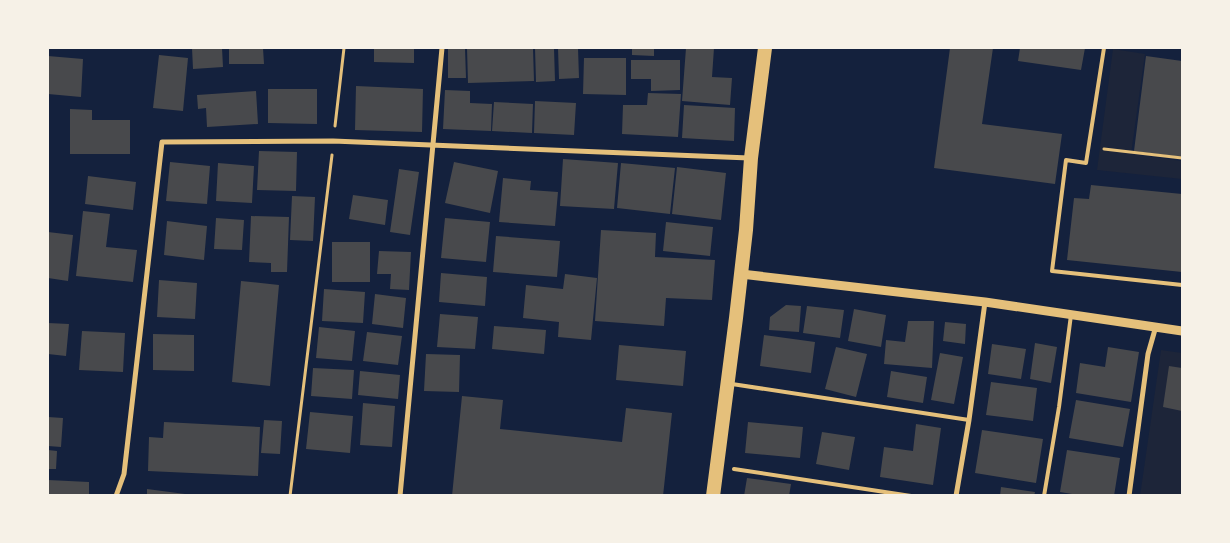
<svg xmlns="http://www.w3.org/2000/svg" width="1230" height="543" viewBox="0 0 1230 543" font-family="'Source Sans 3',sans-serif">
<rect width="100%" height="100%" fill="#14213d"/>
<path fill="#1d2539" d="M1113 49 1145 54 1131 154 1182 161V179L1097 170Z
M1161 350 1182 353V495L1140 496Z"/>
<path fill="#48494c" d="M192 48H222L223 67 193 69Z
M229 48H263L264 64H229Z
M374 48H414V63L374 62Z
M448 48H465L466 78H448Z
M467 48H533L534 81 468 83Z
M535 48H554L555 81 536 82Z
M558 48H578L579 78 559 79Z
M632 48H654V56L632 55Z
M686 48H714L712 77 732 78 730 105 682 101Z
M950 48H993L982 124 1062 134 1055 184 934 168Z
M1020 48H1085L1081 70 1018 61Z
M159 55 188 58 183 111 153 108Z
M48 56 83 59 81 97 48 94Z
M1146 56 1182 61V157L1134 151Z
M584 58H626V95L583 94Z
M631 60H680V90L651 91V79H631Z
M356 86 423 89 422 132 355 130Z
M268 89H317V124L268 123Z
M445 90 470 91V103L492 104 491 131 443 129Z
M256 91 258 124 207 127 206 108 198 109 197 95Z
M648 93 681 94 678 137 622 134 623 105H647Z
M535 101 576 103 574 135 534 133Z
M494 102 533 104 532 133 492 131Z
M684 105 735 108 734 141 682 138Z
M70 109 92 110V120H130V154H70Z
M259 151 297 152 296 191 257 190Z
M563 159 618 163 614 209 560 206Z
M170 162 210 166 207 204 166 201Z
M454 162 498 171 490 213 445 203Z
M218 163 254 166 252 203 216 201Z
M621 163 675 168 670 214 617 208Z
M677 167 726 173 721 220 672 214Z
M399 169 419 172 410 235 390 232Z
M88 176 136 182 133 210 85 204Z
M503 178 531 181 530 190 558 192 555 226 499 222Z
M1091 185 1182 194V272L1067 260 1074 198 1089 199Z
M353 195 388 200 385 225 349 219Z
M292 196 315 197 313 241 290 240Z
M83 211 110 214 106 247 137 250 133 282 76 276Z
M251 216 289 217 287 272H271V263L249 262Z
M216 218 244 220 242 250 214 249Z
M445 218 490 222 486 262 441 258Z
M167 221 207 226 204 260 164 255Z
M666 222 713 227 710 256 663 251Z
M601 230 656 233 655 257 715 260 712 300 666 298 664 326 595 321Z
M48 232 73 235 68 281 48 278Z
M496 236 560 241 557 277 493 272Z
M332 242H370V282H332Z
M379 251 411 252 409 290 390 289 391 274H377Z
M441 273 487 277 485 306 439 302Z
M565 274 597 278 591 340 558 337 559 322 523 318 526 285 563 289Z
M159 280 197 283 195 319 157 317Z
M241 281 279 285 270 386 232 382Z
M324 289 365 292 363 323 322 321Z
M375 294 406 298 403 328 372 324Z
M786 305 801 306 799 332 769 330 770 317Z
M807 306 844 310 840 338 803 333Z
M854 309 886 315 881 347 848 341Z
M440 314 478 317 475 349 437 347Z
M908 321H934L932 368 884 364 886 340 905 342Z
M945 322 966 324 965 344 943 341Z
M48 323 69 324 66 356 48 354Z
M494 326 546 330 544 354 492 349Z
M319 327 355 331 352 361 316 358Z
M82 331 125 333 123 372 79 370Z
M367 332 402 336 398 365 363 361Z
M153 334 194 335V371L153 370Z
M764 335 815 342 811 373 760 366Z
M1035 343 1057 347 1051 383 1030 379Z
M992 344 1026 349 1021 379 988 374Z
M619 345 686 351 683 386 616 380Z
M836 347 867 354 856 397 825 389Z
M1108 347 1139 352 1131 402 1076 393 1080 363 1105 367Z
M940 353 963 357 954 404 931 400Z
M426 354 460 355 459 392 424 391Z
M1169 366 1182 368V411L1163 407Z
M313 368 354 370 352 399 311 396Z
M360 371 400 375 398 399 358 395Z
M891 371 927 377 923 403 887 397Z
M991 382 1037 388 1033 421 986 415Z
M462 396 503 400 500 429 622 442 626 408 672 413 663 496H452Z
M1076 400 1130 409 1123 447 1069 438Z
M363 403 395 406 392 447 360 445Z
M310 412 353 416 350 453 306 449Z
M48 417 63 418 61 447 48 446Z
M264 420 282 421 280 454 261 453Z
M164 422 260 427 258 476 148 471 149 437 163 438Z
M748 422 803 427 800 458 745 453Z
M916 424 941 428 933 485 880 477 884 447 913 451Z
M982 430 1043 439 1036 483 975 473Z
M822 432 855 437 849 470 816 464Z
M48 450 57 451 56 469H48Z
M1067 450 1120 458 1114 496H1084L1060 492Z
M747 478 791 484 789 496H744Z
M48 480 89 482V496H48Z
M1001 487 1035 492 1034 496H1000Z
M147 489 185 494V496H147Z"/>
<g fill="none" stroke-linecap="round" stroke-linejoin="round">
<path stroke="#e5c07b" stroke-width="3" d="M335 126 344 48
M1104 149 1182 158
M290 496 332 155"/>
<path stroke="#e5c07b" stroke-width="4" d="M1104 48 1086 163 1066 160 1052 271 1182 285
M732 384 969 420
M734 469 911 496
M1044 496 1059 407 1071 315"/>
<path stroke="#e5c07b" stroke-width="5" d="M116 496 124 474 162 142 333 141 749 158
M400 496 442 48
M956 496 969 420 985 302
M1129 496 1148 354 1156 326"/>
<path stroke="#e5c07b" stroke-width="9" d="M741 274 985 302 1182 331"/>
<path stroke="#e5c07b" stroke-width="14" d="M713 496 736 318 746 230 751 158 765 48"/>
</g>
<rect width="1230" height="543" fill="none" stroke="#f6f1e7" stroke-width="98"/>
</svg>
